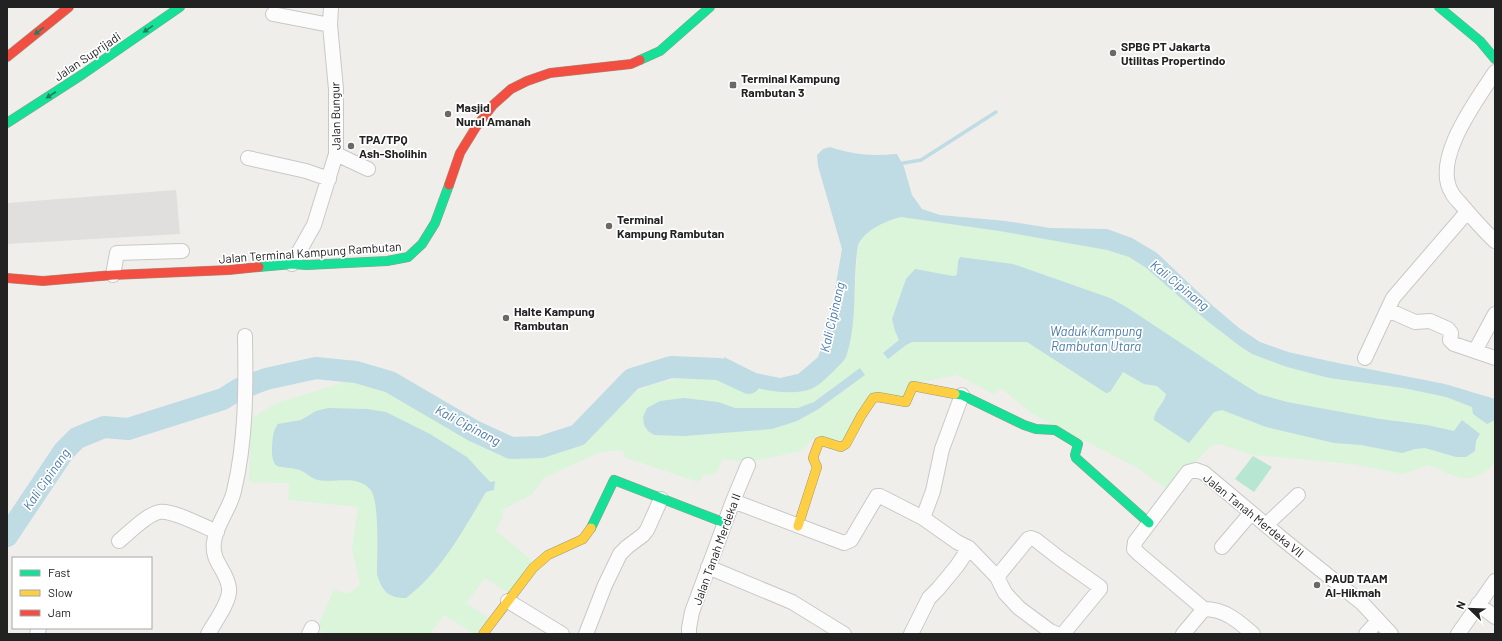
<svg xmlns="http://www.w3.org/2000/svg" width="1502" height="641" viewBox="0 0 1502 641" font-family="Barlow,sans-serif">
<rect width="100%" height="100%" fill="#f0eeeb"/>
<path fill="#daf5da" d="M901 217 999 231 1107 250 1129 257 1145 267 1206 320 1237 344 1252 354 1287 367 1329 378 1403 388 1446 397 1472 407 1473 414 1487 424 1495 420V463C1472 488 1455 477 1429 465L1403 474 1353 464 1252 455 1220 444 1211 446 1168 490 1136 467 1032 414 1001 388 993 394 957 375 913 384 906 399 869 394 844 442 815 437 801 451 751 462 723 459 715 475 705 474 698 482 624 457 623 450 600 452 544 478 531 495 502 510 503 516 496 531 533 561 509 593 485 578 466 603 489 618 475 634 444 615 430 634H327L317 629 334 589 348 594 360 585 352 548 358 507 288 500 289 483 249 482 251 419 276 403 345 382 370 385 401 393 483 443 506 453 525 456 552 452 581 441 602 423 627 397 647 386 675 379 721 377 736 383 755 388 778 391 847 356 852 331 858 245C865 230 885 221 901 217Z"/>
<path fill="#b7e6d2" d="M1253 456 1272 467 1254 492 1235 479Z"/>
<path fill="#e0dfde" d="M176 190 180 234 7 244V203Z"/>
<path fill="#bfdbe3" d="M830 147C855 155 870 156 897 154L904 167 912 195 922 209 940 215 1006 221 1050 228 1107 229 1132 238 1157 253 1213 306 1239 328 1260 342 1288 352 1338 363 1445 384 1495 399V420L1487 424 1473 414 1472 407 1446 397 1403 388 1329 378 1287 367 1252 354 1237 344 1206 320 1145 267 1129 257 1107 250 999 231 901 217C885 221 865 230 858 245 852 281 858 319 847 354 846 360 838 366 834 371 828 376 820 385 813 388 790 399 743 386 721 377L724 357 756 373 780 378 798 374 810 364 818 357 821 349 832 306 842 249 818 166 817 155 823 149Z
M960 257 1013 264 1110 298 1128 308 1235 379 1259 394 1287 402 1380 419 1427 425 1454 431 1462 420 1480 434 1476 441 1475 451 1466 457H1456L1425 448 1415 449 1402 453 1361 445 1334 443 1266 427 1222 410 1214 412 1189 443 1154 420C1154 410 1164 404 1166 394L1157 386 1144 384 1123 372 1110 392 1106 393 1027 342H912L906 345 888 359 883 353 899 340 895 331 892 319 906 279 915 269 953 276 957 275 958 261Z
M860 368 865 375 817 410 797 421 772 429 684 436 654 435 648 431 644 425 643 417 647 408 660 401 684 398 718 402 735 408H798L814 402Z
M328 408 367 409 386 412 430 434 467 457 490 482 495 481 494 490 486 492C463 530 442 571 406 598 388 598 382 591 377 574 377 557 380 500 370 489 355 473 331 485 315 479 310 477 306 473 302 471 284 463 271 476 272 447 273 438 272 432 278 424L301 420 316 411Z"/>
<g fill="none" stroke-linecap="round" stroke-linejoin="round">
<path stroke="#bfdbe3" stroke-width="3.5" d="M898 164 921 160 996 112"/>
<path stroke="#bfdbe3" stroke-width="22" d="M7 536 64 451 77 438 104 427 128 429 223 399 239 389 266 379 316 368 356 372 390 382 474 431 511 448 541 447 578 435 632 379 671 367 719 369 749 383"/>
<g stroke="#c9c8c7" stroke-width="16">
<path id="street" d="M273 14 330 25
M1495 72C1477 100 1431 160 1452 193 1454 197 1457 200 1460 203 1471 216 1482 229 1495 241
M336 154 368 169
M248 158 306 171 329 179
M292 264 314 225 336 154V89L330 25 331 7
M113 275 117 253 182 251
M1388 310 1415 322 1430 321 1448 329 1451 333 1450 340 1454 344 1495 358
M1475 351 1495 314
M1365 358 1393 298 1467 212
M733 501 844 543 851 540 877 496H880L923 518 957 542 969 548 997 577 1005 593 1019 608 1050 631 1057 634
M923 518 933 491 942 449 962 395
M1266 525 1298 495
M119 541C130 532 146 515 159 512 171 509 205 527 217 532
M1222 547 1251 513
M708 567 792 602 844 634
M997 577 1028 539 1031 538 1036 540 1059 558 1100 587V589L1063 634
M508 601 562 634
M1478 604 1495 617
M1204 609 1139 554 1134 549 1135 542 1188 472 1196 470 1204 473 1285 541 1362 603 1391 634
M1204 609C1225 609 1238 621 1253 634
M37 634 39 628
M208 634C214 623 231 601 229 588 227 570 211 562 214 542 216 524 230 509 234 491 246 441 246 388 245 336
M309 634 312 628
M586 634 605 585 620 554 627 547 643 535 647 530 661 499
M689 634V628L692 612 733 501 748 465
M911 634 929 598 938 589 957 566 969 548
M1183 634 1204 609
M1366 634 1378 621
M1458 634 1495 581"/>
</g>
<g stroke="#999a82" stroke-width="10">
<path id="fast" d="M1439 7 1480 41 1495 59
M640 60 660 51 710 7
M7 123 83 74 180 7
M259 267 292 264 307 265 387 261 408 257 422 244 435 223 449 185
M955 394 962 395 1024 425 1036 429 1055 430 1078 444 1075 455 1076 458 1149 523
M591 528 614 480 725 523"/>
</g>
<g stroke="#999a82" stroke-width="10">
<path id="slow" d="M798 526 817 467 813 458 819 442 822 441 841 447 846 444 861 416 873 398 878 397 906 402 913 386 955 394
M483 634 533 568 548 555 583 539 591 528"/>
</g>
<g stroke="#999a82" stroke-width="10">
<path id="jam" d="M7 57 69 7
M449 185 460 153 476 127 493 105 511 89 527 81 550 73 631 64 640 60
M7 278 43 281 113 275 229 270 259 267"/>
</g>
<use href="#street" stroke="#fdfcfc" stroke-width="14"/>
<use href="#fast" stroke="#16e098" stroke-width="9"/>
<use href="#slow" stroke="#ffcf43" stroke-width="9"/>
<use href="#jam" stroke="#f24e42" stroke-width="9"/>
</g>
<defs><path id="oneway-solid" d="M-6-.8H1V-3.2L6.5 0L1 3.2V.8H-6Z"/></defs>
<g fill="#1c815d">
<use href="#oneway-solid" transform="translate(148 29) rotate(145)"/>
<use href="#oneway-solid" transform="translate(39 31) rotate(142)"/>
<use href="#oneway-solid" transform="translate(51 95) rotate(147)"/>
</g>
<g fill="#6a6968" stroke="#fff" stroke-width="1.5">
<circle cx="1113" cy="53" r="4"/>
<rect x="729" y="81" width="8" height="8" rx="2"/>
<circle cx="448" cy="114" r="4"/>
<circle cx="351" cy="146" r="4"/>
<circle cx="609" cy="226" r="4"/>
<circle cx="506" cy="318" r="4"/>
<circle cx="1317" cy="585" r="4"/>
</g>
<g text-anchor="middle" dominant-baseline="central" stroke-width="3.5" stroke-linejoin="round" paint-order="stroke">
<g font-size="12" font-weight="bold" fill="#222" stroke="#fff" text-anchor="start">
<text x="1121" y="46">SPBG PT Jakarta<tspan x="1121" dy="14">Utilitas Propertindo</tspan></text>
<text x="741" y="78">Terminal Kampung<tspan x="741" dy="14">Rambutan 3</tspan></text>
<text x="456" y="107">Masjid<tspan x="456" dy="14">Nurul Amanah</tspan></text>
<text x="359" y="139">TPA/TPQ<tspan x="359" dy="14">Ash-Sholihin</tspan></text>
<text x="617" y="219">Terminal<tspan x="617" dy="14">Kampung Rambutan</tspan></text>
<text x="514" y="311">Halte Kampung<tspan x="514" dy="14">Rambutan</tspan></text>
<text x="1325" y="578">PAUD TAAM<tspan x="1325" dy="14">Al-Hikmah</tspan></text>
</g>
<g font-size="12" fill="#222" stroke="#fff">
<text transform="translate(87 56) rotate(-34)">Jalan Suprijadi</text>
<text transform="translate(335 116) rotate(-91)">Jalan Bungur</text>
<text transform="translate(310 252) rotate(-4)">Jalan Terminal Kampung Rambutan</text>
<text transform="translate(1254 515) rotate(39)">Jalan Tanah Merdeka VII</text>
<text transform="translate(716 549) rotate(-70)">Jalan Tanah Merdeka II</text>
</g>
<g font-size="13" font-style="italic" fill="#4a7aab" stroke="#fff">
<text transform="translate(1180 285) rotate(39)">Kali Cipinang</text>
<text transform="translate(832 317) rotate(-77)">Kali Cipinang</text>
<text x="1096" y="331">Waduk Kampung<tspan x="1096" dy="15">Rambutan Utara</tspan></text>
<text transform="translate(468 425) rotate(28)">Kali Cipinang</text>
<text transform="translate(46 479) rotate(-55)">Kali Cipinang</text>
</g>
</g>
<rect width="1502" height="641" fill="none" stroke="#222222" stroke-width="16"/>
<rect x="12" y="557" width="140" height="72" fill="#ffffff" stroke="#a7a7a7"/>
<rect x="20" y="570" width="20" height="6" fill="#16e098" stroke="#a7a7a7"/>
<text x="48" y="577" font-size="12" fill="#222222">Fast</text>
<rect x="20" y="590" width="20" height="6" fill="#ffcf43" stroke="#a7a7a7"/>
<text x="48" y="597" font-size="12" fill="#222222">Slow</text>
<rect x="20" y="610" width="20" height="6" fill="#f24e42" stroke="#a7a7a7"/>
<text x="48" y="617" font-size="12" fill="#222222">Jam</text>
<g transform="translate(1470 609) rotate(293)" stroke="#ffffff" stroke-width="3" paint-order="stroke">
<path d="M0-3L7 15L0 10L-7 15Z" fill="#222222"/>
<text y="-6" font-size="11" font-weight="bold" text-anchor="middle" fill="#222222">N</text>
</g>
</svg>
